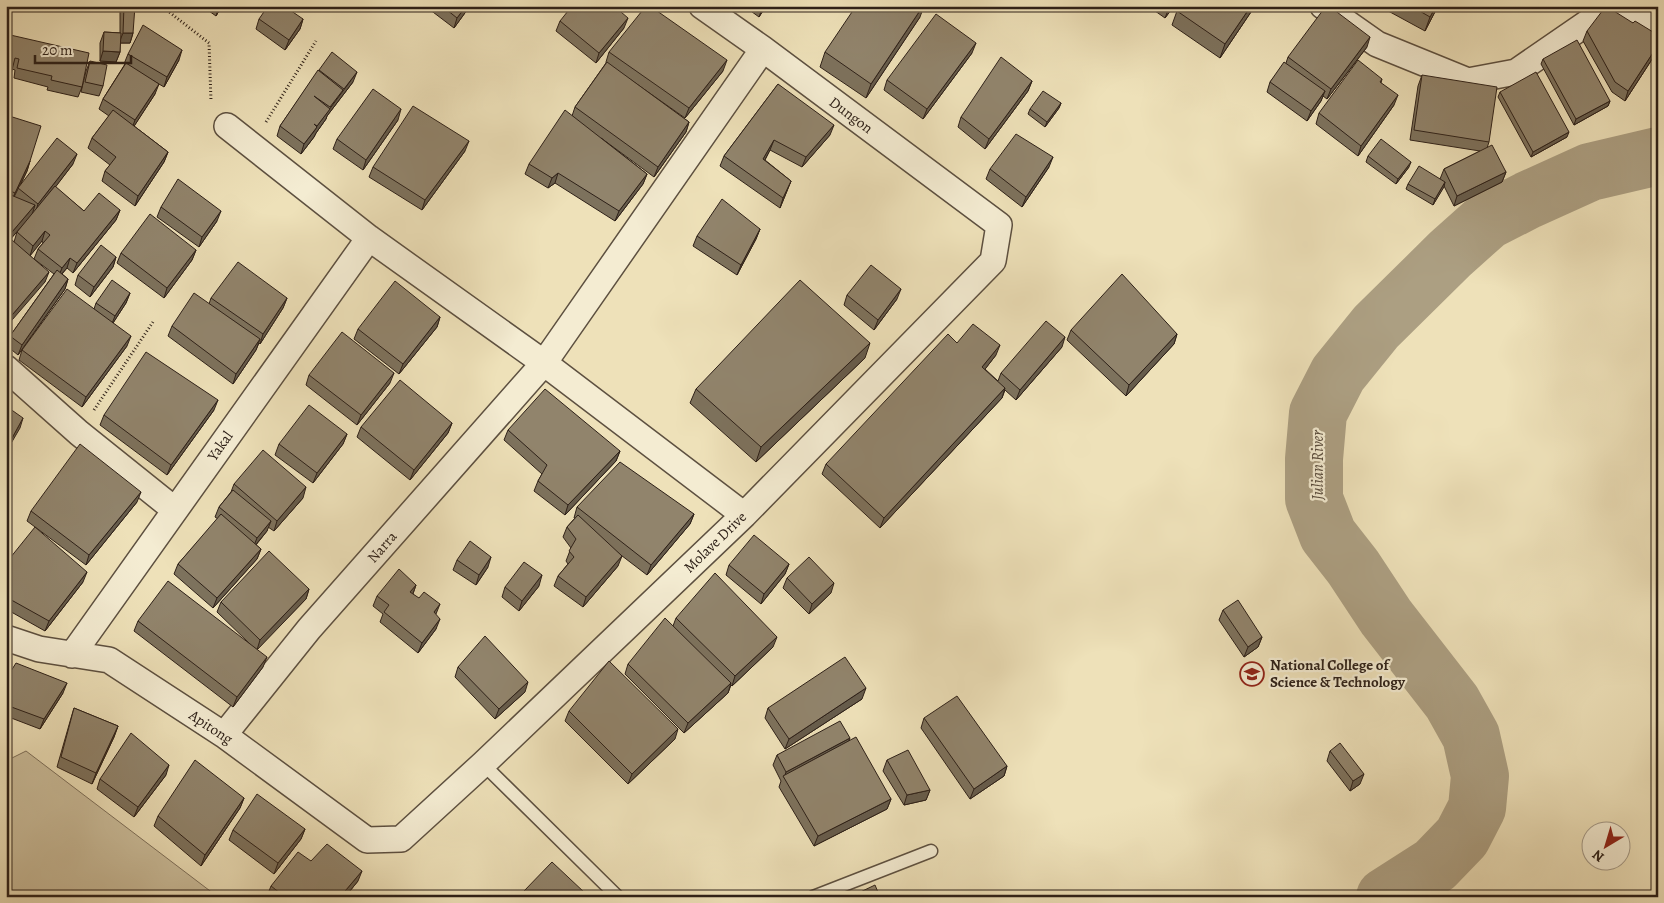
<svg xmlns="http://www.w3.org/2000/svg" width="1664" height="903" viewBox="0 0 1664 903" font-family="Alegreya,serif">
<rect width="100%" height="100%" fill="#eee1b9"/>
<filter id="stains"><feTurbulence type="fractalNoise" baseFrequency=".004" numOctaves="4"/><feColorMatrix values="0 0 0 0 .2 0 0 0 0 .09 0 0 0 0 .02 0 0 0 .5 -.17"/></filter>
<radialGradient id="worn" r=".72"><stop offset=".6" stop-color="#630" stop-opacity="0"/><stop offset="1" stop-color="#630" stop-opacity=".3"/></radialGradient>
<path fill="#cdc09e" stroke="#7d705b" d="M26 751 218 897H6V761Z"/>
<g fill="none" stroke-linecap="round" stroke-linejoin="round">
<path stroke="#ac9f82" stroke-width="58" d="M1385 897 1435 865 1462 837 1477 808 1480 776 1471 736 1452 702 1386 617 1353 567 1328 535 1314 499V459L1318 413 1338 374 1376 327 1450 254 1487 221 1528 200 1590 172 1658 156"/>
<g stroke="#5d5040" stroke-width="15">
<path id="lane" d="M483 764 618 897
M813 897 931 851"/>
</g>
<g stroke="#5d5040" stroke-width="28">
<path id="street" d="M1323 6 1377 44 1468 81 1516 72 1609 8
M1606 6 1645 16 1658 23
M227 126 369 238 544 363 744 515
M6 368 79 433 175 510
M6 638 39 649 109 660 224 735 367 840 401 839 483 764 744 515 993 261 999 225 763 49 702 6
M72 655 369 238
M224 735 309 629 544 363 763 49"/>
</g>
<path stroke="#2d2018" stroke-width="3" stroke-dasharray="1 2.5" stroke-linecap="butt" d="M164 8 209 43 211 101
M266 122 316 41
M94 410 153 322"/>
<use href="#lane" stroke="#f4ecd2" stroke-width="12"/>
<use href="#street" stroke="#f4ecd2" stroke-width="25"/>
</g>
<path fill="#7d725d" stroke="#2d2018" d="M121 6H124L133 33 130 43H120V52L116 62 100 61V43L104 32 120 33V9Z
M202 6H222L216 16Z
M425 6H470L454 28Z
M744 6H766L759 17Z
M1148 6H1174L1165 18Z
M1255 6 1220 58 1172 25 1177 11Z
M1379 6H1438L1425 31Z
M920 17 866 98 820 67 825 52Z
M259 19H303L300 29 285 50 256 29Z
M560 21 624 28 596 63 556 31Z
M1633 23 1658 35V50L1625 101 1612 92 1583 41 1587 31Z
M6 34 82 87 78 97 47 90 48 87 14 78 15 70 12 69 6 92Z
M1367 47 1327 99 1323 96 1321 101 1307 121 1267 92 1270 82 1286 63 1288 57Z
M609 52 723 71 685 118 631 80 689 122 686 132 654 177 601 138 647 174 643 184 615 221 555 183 548 188 525 174 529 164 572 116 575 107 606 63V62Z
M972 53 923 119 884 90 887 80Z
M128 54 179 60 164 87 154 81 155 94 134 126 168 152 164 162 135 206 102 181 105 171 110 165 88 148 92 138 109 116 99 109 103 99 125 64H124Z
M1543 59 1610 101 1608 106 1574 125 1541 64Z
M90 61 103 86 99 96 81 92 86 71Z
M319 70 353 82 327 116 326 119 316 133 314 137 301 154 277 136 280 126Z
M1422 75 1489 142 1487 148 1506 172 1502 182 1454 206 1444 186 1433 205 1406 189 1408 184 1440 179 1444 169 1480 151 1410 140 1418 86Z
M1658 76V86L1654 84Z
M1382 79 1381 83 1394 105 1358 156 1316 124 1319 113Z
M1032 81 1028 91 985 149 958 127 961 117Z
M778 84 830 135 802 167 770 150 765 160 791 181 780 208 720 166 724 156Z
M1500 92 1567 137 1531 157 1498 97Z
M1061 103 1059 108 1045 127 1028 114 1030 109Z
M6 115 30 161 27 171 20 186 73 164 55 187 84 211 120 210 116 220 73 273 67 268 62 274 68 279 65 289 18 355 7 346 10 336 54 274 34 259 38 249 43 243 42 241 30 255 45 282 14 242 17 232 25 223 6 244Z
M398 120 363 170 333 149 337 139Z
M465 151 422 210 369 177 373 167Z
M1368 156 1409 167 1396 184 1366 162Z
M1049 167 1022 207 986 179 990 169Z
M161 207 217 221 199 247 157 217Z
M760 229 756 239 737 275 693 246 697 236Z
M196 250 192 260 164 298 117 263 121 253Z
M116 257 113 267 90 297 75 285 78 275Z
M130 293 126 303 113 323 127 346 82 407 19 360 22 350 94 309 96 303Z
M847 295 897 299 874 330 844 305Z
M211 298H287L283 308 260 344 259 343 256 350 233 384 168 336 172 326 209 304Z
M440 317 437 327 399 374 354 339 358 329Z
M1071 330 1177 334 1174 344 1126 396 1067 340Z
M1062 347 1016 400 1005 390 1002 398 880 528 822 474 826 464 996 355 985 369 998 381 1001 373Z
M865 358 756 462 690 403 696 389Z
M309 375 390 383 357 425 306 385Z
M214 410 167 475 100 425 104 415Z
M452 423 448 433 410 480 357 437 361 427Z
M508 430 620 451 616 461 565 515 534 491 538 481 542 474 504 440Z
M347 434 343 444 313 483 275 455 279 444Z
M234 484 303 498 274 531 268 527 267 531 256 545 261 549 257 559 213 608 174 574 178 564 218 519 215 517 219 507 231 492Z
M137 502 86 565 27 521 31 511Z
M577 507 694 514 690 524 647 575 613 549 618 566 583 607 554 586 558 576 568 564 566 561 571 548 563 537 567 527 575 518H574Z
M457 560 488 567 476 585 453 570Z
M6 563 83 582 45 631 6 609Z
M789 564 785 574 761 604 726 575 729 565Z
M787 578 831 593 809 614 783 588Z
M416 585 413 594 436 615V629L418 653 380 622 383 614 373 606 377 596Z
M539 586 519 611 502 597 505 587Z
M309 589 306 599 257 649 263 667 233 707 134 631 138 621 250 644 217 612 221 602Z
M1223 610 1262 637 1258 647 1244 657 1219 620Z
M676 618 773 647 732 686 731 685 728 693 684 733 625 674 628 664 673 626Z
M458 667 525 692 495 719 455 677Z
M6 679 63 693 40 729 6 716Z
M862 699 785 749 765 718 768 708Z
M74 708 118 726 114 737 92 784 57 767 71 718Z
M569 711 675 739 628 784 565 721Z
M924 718 1007 766 1004 776 970 799 921 728Z
M849 741 891 799 887 809 814 846 779 787 781 781 773 765 777 755Z
M1330 751 1360 784 1350 791 1327 761Z
M887 760 930 790 926 800 904 805 883 771Z
M166 775 134 817 97 789 100 779Z
M244 798 240 808 201 866 154 826 158 816Z
M305 829 301 839 274 874 229 840 233 830Z
M311 861 358 881 345 897H268L267 896 271 886Z
M524 891 585 893 584 897H522Z"/>
<path fill="#665c4c" stroke="#2d2018" d="M219 6H222L216 16Z
M466 6H470L454 28 457 18Z
M763 6H766L759 17Z
M923 6H924L920 17 866 98 871 84Z
M1170 6H1174L1165 18 1169 8Z
M1251 6H1255L1220 58 1225 44Z
M1436 6H1438L1425 31 1430 17Z
M628 18 624 28 596 63 599 53Z
M303 19 300 29 285 50 289 40Z
M123 33H133L130 43H119Z
M1370 37 1367 47 1327 99 1331 89Z
M976 43 972 53 923 119 927 109Z
M1658 45V50L1625 101 1628 91Z
M182 50 179 60 164 87 167 77Z
M103 51 120 52 116 62 100 61Z
M727 60 723 71 685 118 689 108Z
M357 72 353 82 327 116 326 119 316 133 314 137 301 154 304 144 315 130 317 126Z
M1032 81 1028 91 985 149 989 139Z
M159 84 155 94 131 131 135 120Z
M1325 91 1321 101 1307 121 1311 111Z
M1398 95 1394 105 1358 156 1361 146Z
M1610 101 1608 106 1574 125 1576 119Z
M1061 103 1059 108 1045 127 1047 122Z
M401 109 398 120 363 170 366 160Z
M689 122 686 132 654 177 658 167Z
M834 125 830 135 802 167 806 157Z
M1569 132 1567 137 1531 157 1533 152Z
M774 140 770 150 760 169 763 159Z
M469 141 465 151 422 210 425 200Z
M168 152 164 162 135 206 138 196Z
M77 154 73 164 35 214 38 204Z
M1053 157 1049 167 1022 207 1026 197Z
M30 161 27 171 11 203 15 193Z
M1411 162 1409 167 1396 184 1398 179Z
M1506 172 1502 182 1454 206 1457 196Z
M558 173 555 183 548 188 552 178Z
M647 174 643 184 615 221 619 211Z
M791 181 787 191 780 208 783 198Z
M1445 182 1444 187 1433 205 1435 199Z
M35 205 32 215 6 244V239Z
M120 210 116 220 73 273 77 263Z
M221 211 217 221 199 247 202 237Z
M760 229 756 239 737 275 741 265Z
M45 231 42 241 30 256 33 246Z
M196 250 192 260 164 298 167 288Z
M116 257 113 267 90 297 94 287Z
M70 258 67 268 58 278 62 268Z
M49 272 45 282 6 327V322Z
M68 279 65 289 18 355 22 345Z
M901 289 897 299 874 330 878 320Z
M130 293 126 303 111 326 115 316Z
M287 298 283 308 260 344 263 334Z
M440 317 437 327 399 374 403 364Z
M1177 334 1174 344 1126 396 1129 385Z
M131 336 127 346 82 407 86 397Z
M1065 337 1062 347 1016 400 1020 390Z
M260 339 256 350 233 384 236 374Z
M870 343 865 358 756 462 761 447Z
M1000 345 996 355 979 377 982 367Z
M394 373 390 383 357 425 361 415Z
M1005 388 1002 398 880 528 884 518Z
M218 400 214 410 167 475 171 465Z
M23 418 20 428 6 452V449Z
M452 423 448 433 410 480 414 470Z
M347 434 343 444 313 483 317 473Z
M620 451 616 461 565 515 568 505Z
M306 487 303 498 274 531 277 521Z
M141 492 137 502 86 565 89 555Z
M694 514 690 524 647 575 651 565Z
M271 521 267 531 253 548 257 538Z
M261 549 257 559 213 608 217 598Z
M622 556 618 566 583 607 586 597Z
M491 557 488 567 476 585 479 575Z
M789 564 785 574 761 604 764 594Z
M87 572 83 582 45 631 49 621Z
M542 575 539 586 519 611 522 601Z
M834 583 831 593 809 614 812 604Z
M416 585 412 596 410 592Z
M309 589 306 599 257 650 260 640Z
M440 604 436 614 430 622 434 612Z
M440 619 436 629 418 653 422 643Z
M777 637 773 647 732 686 735 676Z
M1262 637 1258 647 1244 657 1248 647Z
M267 657 263 667 233 707 237 697Z
M11 661 7 671 6 672V668Z
M528 682 525 692 495 719 499 709Z
M67 683 63 693 40 729 44 719Z
M731 683 728 693 684 733 688 723Z
M866 688 862 699 785 749 789 739Z
M118 726 114 737 92 784 96 773Z
M678 729 675 739 628 784 632 774Z
M850 738 846 748 784 778 786 772Z
M169 765 166 775 134 817 138 807Z
M1007 766 1004 776 970 799 974 789Z
M1364 774 1360 784 1350 791 1353 781Z
M930 790 926 800 904 805 907 795Z
M244 798 240 808 201 866 205 855Z
M891 799 887 809 814 846 818 836Z
M305 829 301 839 274 874 278 863Z
M362 871 358 881 345 897H340Z"/>
<path fill="#91846c" stroke="#2d2018" d="M124 6H135L133 33H123Z
M268 6H284L303 19 289 40 259 19Z
M442 6H466L457 18Z
M572 6H614L628 18 599 53 560 21Z
M646 6H650L727 60 689 108 609 52Z
M856 6H923L871 84 825 52Z
M1180 6H1251L1225 44 1177 11Z
M1326 6H1329L1370 37 1331 89 1288 57Z
M1411 6H1436L1430 17Z
M1606 6 1633 23 1635 21 1658 35V45L1628 91 1615 82 1587 31Z
M936 14 976 43 927 109 887 80Z
M143 25 182 50 167 77 128 54Z
M104 32 121 33 120 52 103 51Z
M6 34 89 53 82 87 51 80 52 76 17 68 19 59 15 58 8 86H6Z
M1577 40 1610 101 1576 119 1543 59Z
M332 52 357 72 344 89 319 70Z
M1001 57 1032 81 989 139 961 117Z
M1358 60 1382 79 1380 82 1398 95 1361 146 1319 113Z
M90 61 107 65 103 86 85 82Z
M607 62 689 122 658 167 575 107Z
M1284 62 1325 91 1311 111 1270 82Z
M126 63 159 84 135 120 103 99Z
M318 70 343 90 330 107 314 96 330 109 317 126 314 124 317 127 304 144 280 126Z
M1536 72 1569 132 1533 152 1500 92Z
M1422 75 1497 87 1489 142 1414 130Z
M778 84 834 125 806 157 774 140 763 159 791 181 783 198 724 156Z
M373 89 401 109 366 160 337 139Z
M1043 91 1061 103 1047 122 1030 109Z
M413 106 469 141 425 200 373 167Z
M113 110 168 152 138 196 105 171 116 157 92 138Z
M565 110 647 174 619 211 558 173 552 178 529 164Z
M6 115 41 126 30 161 15 193 6 189Z
M1016 134 1053 157 1026 197 990 169Z
M57 138 77 154 38 204 18 188Z
M1381 139 1411 162 1398 179 1368 156Z
M1492 145 1506 172 1457 196 1444 169Z
M1419 166 1445 182 1435 199 1408 184Z
M178 179 221 211 202 237 161 207Z
M55 186 84 211 99 193 120 210 77 263 70 258 62 268 38 249 50 235 45 231 33 246 17 232Z
M6 193 35 205 6 239Z
M722 199 760 229 741 265 697 236Z
M150 214 196 250 167 288 121 253Z
M12 240 49 272 6 322V247Z
M101 245 116 257 94 287 78 275Z
M238 262 287 298 263 334 211 298Z
M871 265 901 289 878 320 847 295Z
M57 270 68 279 22 345 10 336Z
M1122 274 1177 334 1129 385 1071 330Z
M112 280 130 293 115 316 96 303Z
M800 280 870 343 761 447 696 389Z
M395 281 440 317 403 364 358 329Z
M67 289 131 336 86 397 22 350Z
M194 293 260 339 236 374 172 326Z
M1046 321 1065 337 1020 390 1001 373Z
M973 324 1000 345 982 367 1005 388 884 518 826 464 948 334 957 343Z
M342 332 394 373 361 415 309 375Z
M146 352 218 400 171 465 104 415Z
M400 380 452 423 414 470 361 427Z
M545 389 620 451 568 505 538 481 547 465 508 430Z
M309 405 347 434 317 473 279 444Z
M6 406 23 418 6 449Z
M80 444 141 492 89 555 31 511Z
M263 450 306 487 277 521 234 484Z
M620 462 694 514 651 565 577 507Z
M233 490 271 521 257 538 219 507Z
M221 514 261 549 217 598 178 564Z
M578 515 622 556 586 597 558 576 574 557 569 551 576 539 567 527Z
M35 527 87 572 49 621 6 597V563Z
M754 535 789 564 764 594 729 565Z
M470 541 491 557 479 575 457 560Z
M269 551 309 589 260 640 221 602Z
M809 557 834 583 812 604 787 578Z
M524 562 542 575 522 601 505 587Z
M399 569 416 585 410 592 419 598 424 592 440 604 434 612 440 619 422 643 384 612 389 605 377 596Z
M715 573 777 637 735 676 676 618Z
M168 581 267 657 237 697 138 621Z
M1238 600 1262 637 1248 647 1223 610Z
M665 618 731 683 688 723 628 664Z
M485 636 528 682 499 709 458 667Z
M845 657 866 688 789 739 768 708Z
M6 660 11 661 6 668Z
M609 661 678 729 632 774 569 711Z
M16 663 67 683 44 719 6 705V679Z
M957 696 1007 766 974 789 924 718Z
M74 708 118 726 96 773 61 757Z
M840 721 850 738 786 772 777 755Z
M131 733 169 765 138 807 100 779Z
M856 737 891 799 818 836 783 776Z
M1340 743 1364 774 1353 781 1330 751Z
M908 750 930 790 907 795 887 760Z
M195 760 244 798 205 855 158 816Z
M257 794 305 829 278 863 233 830Z
M327 844 362 871 340 897H285L271 886 298 852 311 861Z
M552 862 585 893 581 897H530L524 891Z
M875 885 880 897H850Z
M515 891 520 897H509Z
M358 893 364 897H356Z"/>
<defs>
<g id="school-ring" transform="scale(1.25)"><circle r="9.5" fill="#f4ecd2" stroke="#8f2418" stroke-width="1.5"/><path d="M0-5L7-2L0 1L-7-2ZM-4 1L0 2.5L4 1V4Q0 6-4 4Z" fill="#8f2418"/></g>
</defs>
<g fill-rule="evenodd">
<use href="#school-ring" x="1252" y="674"/>
</g>
<g text-anchor="middle" dominant-baseline="central" stroke-width="4.5" stroke-linejoin="round" paint-order="stroke">
<g font-size="15" fill="#2d2018" stroke="#f4ecd2">
<text transform="translate(851 115) rotate(37)">Dungon</text>
<text transform="translate(220 446) rotate(-55)">Yakal</text>
<text transform="translate(715 542) rotate(-44)">Molave Drive</text>
<text transform="translate(382 547) rotate(-49)">Narra</text>
<text transform="translate(211 727) rotate(34)">Apitong</text>
</g>
<g font-size="15" font-weight="bold" fill="#2d2018" stroke="#f4ecd2" text-anchor="start">
<text x="1270" y="665">National College of<tspan x="1270" dy="17">Science &amp; Technology</tspan></text>
</g>
<g font-size="16" font-style="italic" fill="#594c3d" stroke="#f4ecd2">
<text transform="translate(1318 465) rotate(-90)">Julian River</text>
</g>
</g>
<rect width="1664" height="903" fill="none" stroke="#eee1b9" stroke-width="25"/>
<rect x="8" y="8" width="1649" height="888" fill="none" stroke="#2d2018" stroke-width="2.5"/>
<rect x="12" y="12" width="1639" height="878" fill="none" stroke="#2d2018"/>
<g transform="translate(1606 846) rotate(218)"><circle r="24" fill="#f4ecd2" stroke="#a49a88"/>
<path d="M0-4L9 19L0 12L-9 19Z" fill="#8f2418"/>
<text y="-8" font-size="14" font-weight="bold" text-anchor="middle" fill="#2d2018">N</text>
</g>
<path d="M35 55v8h96v-8" fill="none" stroke="#2d2018" stroke-width="2.5"/>
<text x="42" y="55" font-size="15" fill="#2d2018" stroke="#f4ecd2" stroke-width="4" paint-order="stroke">20 m</text>
<rect width="100%" height="100%" filter="url(#stains)"/>
<rect width="100%" height="100%" fill="url(#worn)"/>
</svg>
